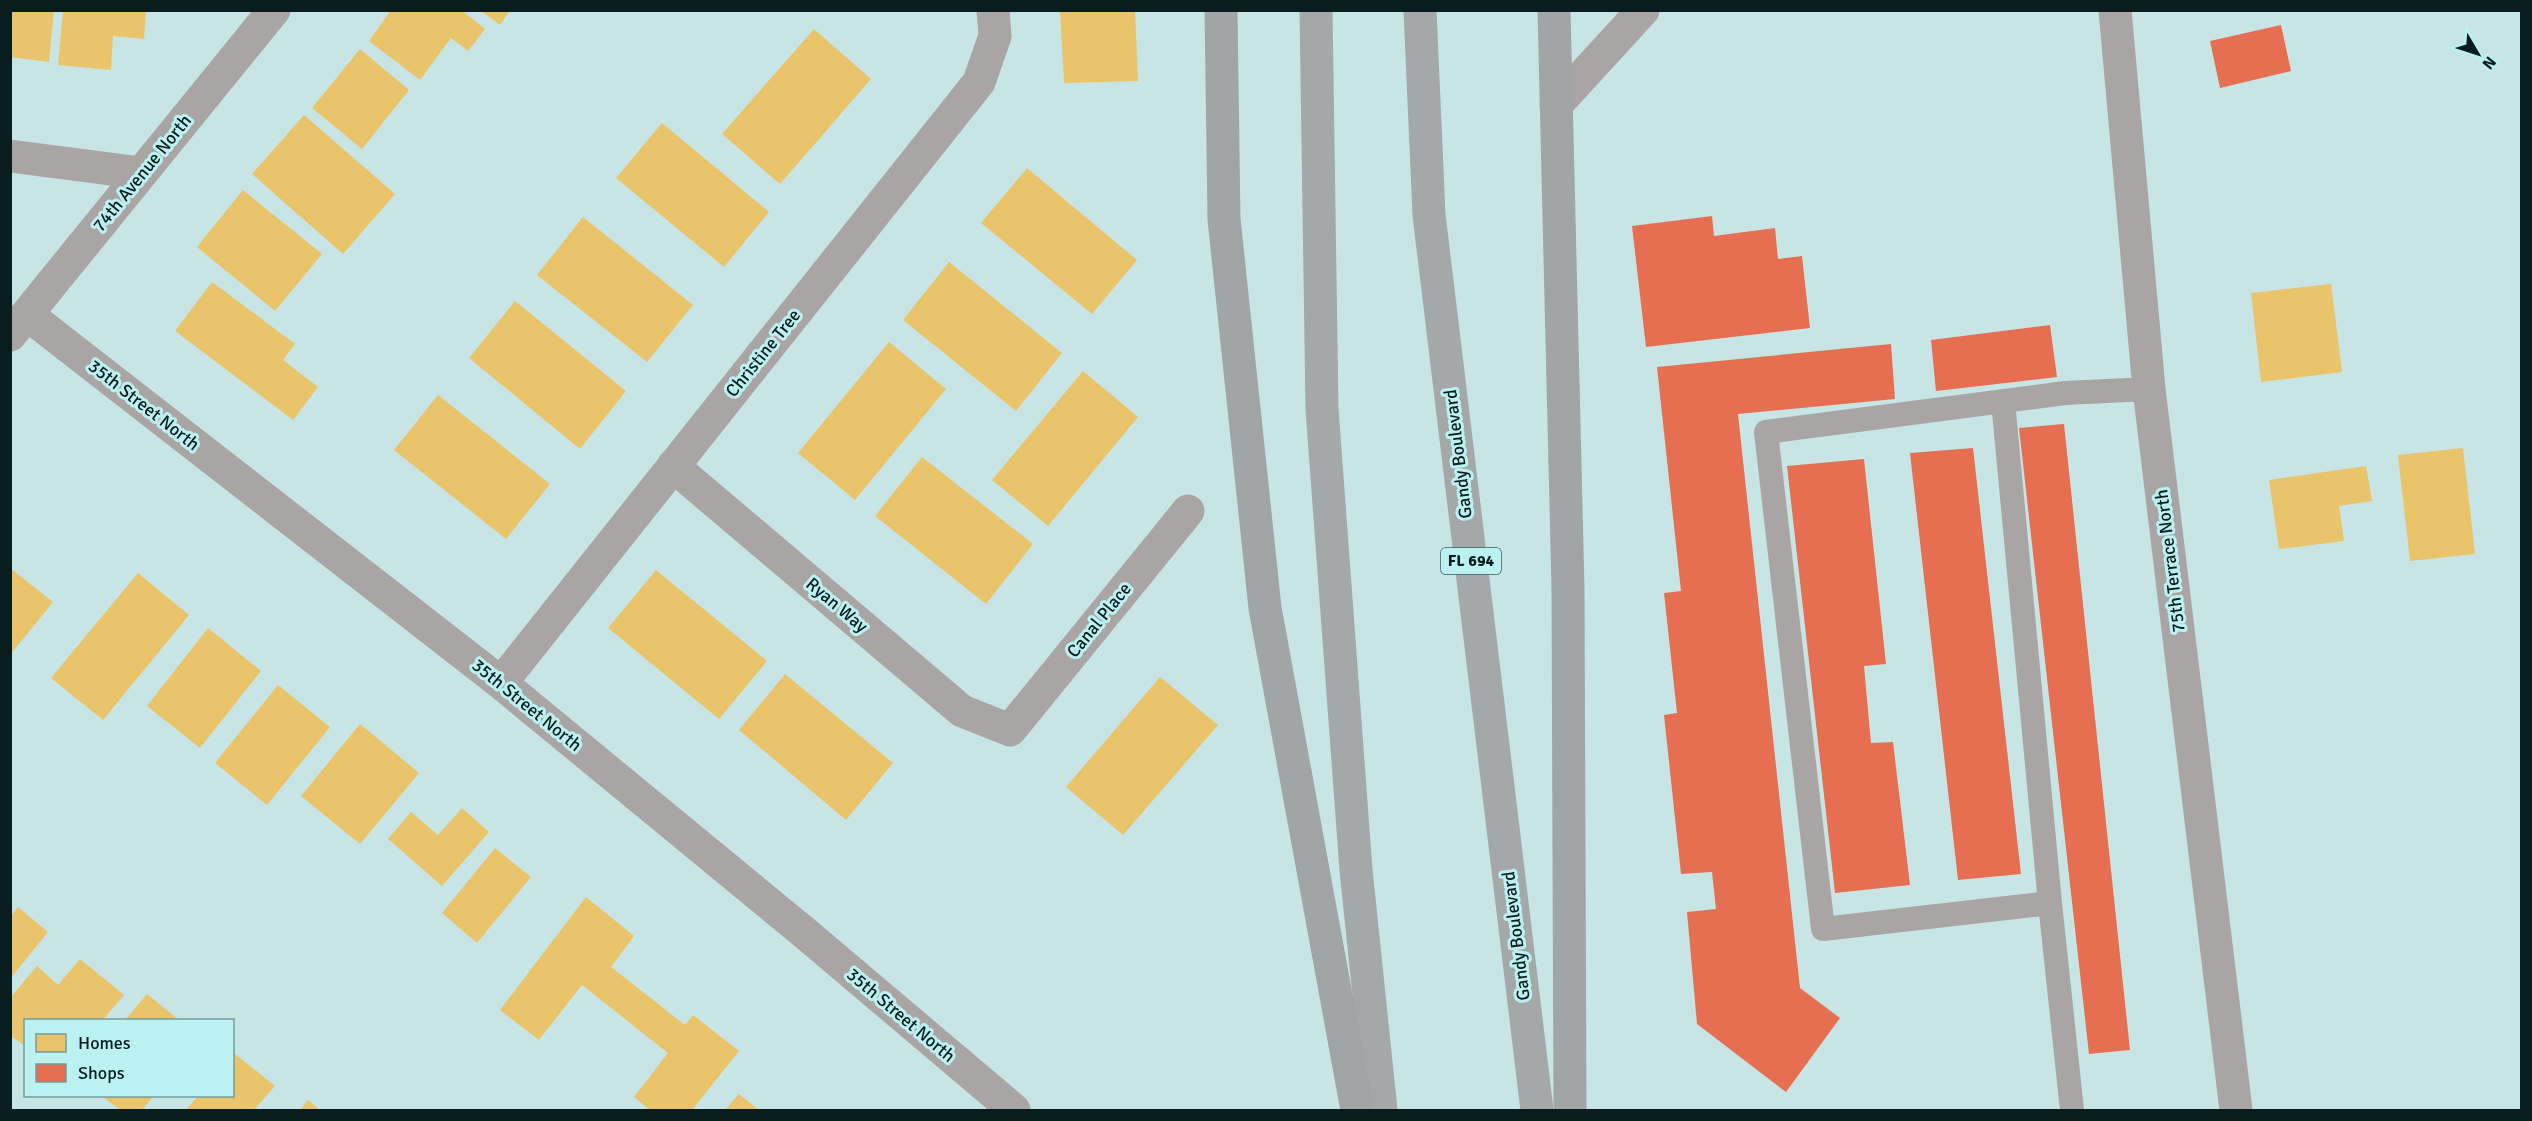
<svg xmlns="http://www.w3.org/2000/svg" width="2532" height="1121" viewBox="0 0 2532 1121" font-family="Signika,sans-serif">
<rect width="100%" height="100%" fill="#c8e5e5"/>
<path fill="#e9c46a" d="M10 10H54L49 62 10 57Z
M63 10H146L144 39 113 36 111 70 58 65Z
M391 10H461L485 29 468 51 451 38 420 80 369 41Z
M480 10H510L500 25Z
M1060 10H1135L1138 81 1064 83Z
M814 29 871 79 780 184 722 134Z
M360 49 409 90 362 149 312 108Z
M304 115 395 194 343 254 252 174Z
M662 123 769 212 724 267 616 178Z
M1027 168 1137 260 1092 314 981 223Z
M243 190 322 254 275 311 197 247Z
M583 217 693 305 647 362 537 275Z
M949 262 1062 353 1016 411 903 320Z
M212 282 295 344 283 360 318 387 293 420 175 331Z
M2331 284 2342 372 2261 382 2251 293Z
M515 301 626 391 580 449 469 358Z
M889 342 946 389 855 500 798 453Z
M1083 371 1138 417 1048 526 992 480Z
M438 395 550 484 506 539 394 450Z
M2463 448 2475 554 2410 561 2398 455Z
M922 457 1033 544 986 604 875 516Z
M2366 466 2372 501 2339 506 2344 541 2279 549 2269 480Z
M10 568 53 602 10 655Z
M656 570 767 661 719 719 608 628Z
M138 573 189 615 103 720 51 678Z
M208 628 261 671 200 748 147 706Z
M785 674 893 763 846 820 739 730Z
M1160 677 1218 725 1123 835 1066 787Z
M278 685 330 727 267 805 215 763Z
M360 724 419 773 360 844 301 796Z
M462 808 489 832 442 886 388 839 411 812 438 835Z
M495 848 531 877 477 943 442 913Z
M586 897 634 936 611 967 685 1025 693 1015 739 1051 692 1110H650L634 1097 668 1053 582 985 539 1040 500 1010Z
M18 907 48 932 10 979V917Z
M80 959 124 995 103 1020H26V1047L10 1035V998L37 966 58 985Z
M147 994 179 1020H125Z
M234 1053 275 1086 254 1110H186L198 1096H232Z
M739 1094 759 1110H725Z
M102 1096H154L142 1110H120Z
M308 1100 320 1110H300Z"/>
<path fill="#e76f51" d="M2281 25 2291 71 2220 88 2210 41Z
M1712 216 1714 236 1775 228 1778 259 1802 256 1810 328 1646 347 1632 226Z
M2050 325 2057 377 1936 391 1931 340Z
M1891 344 1895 399 1738 414 1800 988 1840 1018 1786 1092 1697 1024 1687 912 1716 909 1712 872 1681 874 1664 715 1677 713 1664 593 1681 591 1657 367Z
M2064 424 2130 1050 2089 1054 2019 428Z
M1973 448 2021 874 1958 880 1910 453Z
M1864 459 1886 664 1864 666 1871 743 1893 742 1910 885 1835 893 1787 466Z"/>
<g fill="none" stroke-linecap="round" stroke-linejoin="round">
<path stroke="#aaa5a5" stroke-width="24" d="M2003 401 2050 903
M2072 1110 2050 903 1823 929 1766 432 2065 393 2149 389"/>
<path stroke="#aaa5a5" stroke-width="33" d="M2115 10 2149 389 2236 1110
M1556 105 1643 10
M10 156 141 173
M28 315 501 683 806 934 1014 1110
M10 335 274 10
M673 466 962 711 1010 730 1188 511
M501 683 979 82 995 36 993 10"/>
<path stroke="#a4a8a8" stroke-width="33" d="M1316 10 1322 409 1356 870 1381 1110
M1420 10 1429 215 1537 1110"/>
<path stroke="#a2a5a5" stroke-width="33" d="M1221 10 1224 219 1265 608 1357 1110
M1554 10 1568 589 1570 1110"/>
</g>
<g text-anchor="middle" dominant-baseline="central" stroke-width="6" stroke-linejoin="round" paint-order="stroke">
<rect fill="#bcf1f1" stroke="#3f5d5d" stroke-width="1.5" x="1441" y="548" width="60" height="26" rx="4.5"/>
<g font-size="16" font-weight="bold" fill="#091d1e">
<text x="1471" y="561">FL 694</text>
</g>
<g font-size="18" fill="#091d1e" stroke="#bcf1f1">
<text transform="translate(142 173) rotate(-51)">74th Avenue North</text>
<text transform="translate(763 353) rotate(-51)">Christine Tree</text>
<text transform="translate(144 405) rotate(38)">35th Street North</text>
<text transform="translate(1458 454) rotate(-97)">Gandy Boulevard</text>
<text transform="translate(2170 561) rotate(-97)">75th Terrace North</text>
<text transform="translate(837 605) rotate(40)">Ryan Way</text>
<text transform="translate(1099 620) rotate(-51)">Canal Place</text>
<text transform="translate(527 705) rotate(39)">35th Street North</text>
<text transform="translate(1516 936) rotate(-97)">Gandy Boulevard</text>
<text transform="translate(901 1015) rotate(40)">35th Street North</text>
</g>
</g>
<rect width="2532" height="1121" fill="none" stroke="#091d1e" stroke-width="24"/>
<rect x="24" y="1019" width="210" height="78" fill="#bcf1f1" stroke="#749c9d" stroke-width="1.5"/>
<rect x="36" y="1034" width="30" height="18" fill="#e9c46a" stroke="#749c9d" stroke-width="1.5"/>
<text x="78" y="1049" font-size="18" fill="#091d1e">Homes</text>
<rect x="36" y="1064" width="30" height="18" fill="#e76f51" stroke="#749c9d" stroke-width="1.5"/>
<text x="78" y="1079" font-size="18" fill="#091d1e">Shops</text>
<g transform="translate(2478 54) rotate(129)" stroke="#bcf1f1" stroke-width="4.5" paint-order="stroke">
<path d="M0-4.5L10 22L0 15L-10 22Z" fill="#091d1e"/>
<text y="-9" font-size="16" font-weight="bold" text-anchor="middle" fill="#091d1e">N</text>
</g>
</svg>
